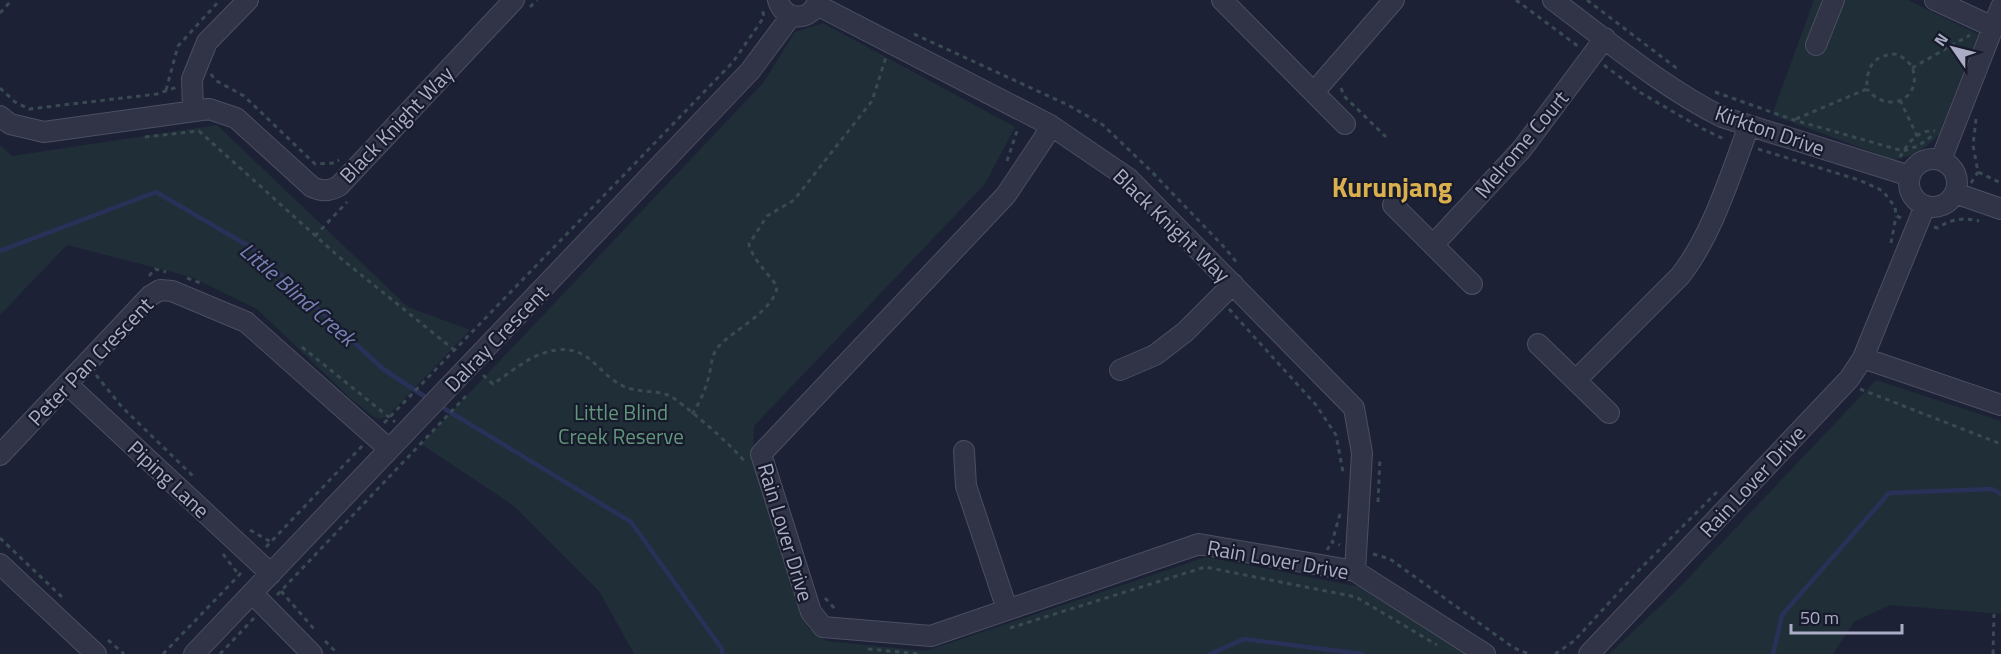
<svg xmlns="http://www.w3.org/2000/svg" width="2001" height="654" viewBox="0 0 2001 654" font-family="'Titillium Web',sans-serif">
<rect width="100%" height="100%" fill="#1d2136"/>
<path fill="#1f2e37" d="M1814 0H1908L1978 34 1939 135C1926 149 1912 156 1894 160L1772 115Z
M823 23 1015 127 985 184 754 426 753 459 808 628 827 641 926 651 1206 557 1360 587 1467 654H634L599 591 514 506 421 444 763 83 795 32Z
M217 125 408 307 470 330 388 416 381 419 374 417 350 398 257 309 191 277 67 245 0 315V145L12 156Z
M1876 380 2001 421V614L1890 605 1854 622 1833 654H1609L1675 592Z"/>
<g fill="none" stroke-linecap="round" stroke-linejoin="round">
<path stroke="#2a3159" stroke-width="4.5" d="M0 251 156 192 252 248 383 369 424 396
M445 409 631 522 722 649V654
M1210 654 1244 639 1362 654
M1773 654 1782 615 1889 493 1992 489 2001 494"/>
<g stroke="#4b4f62" stroke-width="22">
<path id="minor" d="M778 0C784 22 812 22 818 0
M1222 0 1345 124
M1553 0C1608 41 1661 86 1722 117L1910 176
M1935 0 1993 27
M817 5 1050 125 1128 178 1354 408 1362 453 1355 571
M1816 45 1834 0
M1314 92 1394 0
M193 110 192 79 207 42 248 0
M0 116 10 124 44 132 209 109 236 118 312 187C323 192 329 191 339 186L514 0
M1050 125 1044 138 1006 195 761 454 811 612 823 627 931 636 1199 544 1355 571 1485 654
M1909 183a24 24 0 1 1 48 0a24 24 0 1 1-48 0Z
M1941 160 2001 7
M1955 193 2001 209
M1393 205 1472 284
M1433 245 1522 149 1605 38
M1538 344 1609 413
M1863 358 2001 405
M1120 370 1155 355 1185 332 1233 284
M1576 380 1680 276C1713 234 1730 175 1749 126
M67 384 271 574
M964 451 966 486 1007 609
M0 455 150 296 160 290 172 291 246 322 389 449
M0 564 96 654
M252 593 312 654
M194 654 750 71 791 16
M1589 654 1849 379 1863 358 1925 206"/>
</g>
<path stroke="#3a4a52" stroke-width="3" stroke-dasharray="4.5 4.5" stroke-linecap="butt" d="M1516 0 1579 47
M1587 0 1679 70
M530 7 537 0
M0 13 12 0
M914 34 1068 105 1103 125 1151 171 1225 248 1238 264
M1604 65 1641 93 1701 128 1726 140
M1912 68 1970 35
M211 74 215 80 244 96 315 164 335 163 339 160
M0 88 15 102 29 109 157 94 177 87
M1341 88 1344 96 1386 137
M166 90 178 46 220 0
M1715 92 1794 120 1903 151 1918 146 1932 136
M1900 100 1917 136
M1796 119 1867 89C1866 66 1874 54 1898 54 1903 58 1909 62 1912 67 1924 99 1887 115 1867 89
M1976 119 1973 145 1978 172 2001 183
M145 137 199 131 339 257 458 353
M1758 149 1859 180 1883 191 1895 207 1896 216 1902 218
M1900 157C1907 144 1918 129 1935 131
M1007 161 1018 128
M1971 183 1978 172
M1934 227 1938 228C1951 219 1963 217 1979 221
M315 236 347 202
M1891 243 1896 216
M149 276 155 269 166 272
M187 278 203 284
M1229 309 1316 405 1336 435 1343 472
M302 347 395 422
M96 375 122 407 195 478
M483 375 493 384C514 370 532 353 557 350 590 346 598 374 623 386 638 393 653 390 668 395 680 400 736 449 744 461
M1860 389 2001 444
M692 414C701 401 707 386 710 371 712 361 712 353 720 345 734 330 776 309 777 286L757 261 750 249 749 244 767 216 794 200 872 101 886 57
M384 423 733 62 764 17 762 8
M1378 502 1380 458
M1340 514 1332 542 1340 545
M250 530 271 542
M0 538 62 597
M266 547 363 445
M1327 550 1332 542
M223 554 239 575
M1373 554 1390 559 1514 648 1529 654
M281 591 314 629
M277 595 466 396
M825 598 837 611
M1010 628 1205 567 1356 597 1437 645
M108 640 124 654
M325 641 338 654
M868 649 920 654
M163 654 243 571
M220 654 255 617
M1555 654 1574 641 1640 569 1717 492
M1993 654 1994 614"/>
<use href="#minor" stroke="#313447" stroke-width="20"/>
</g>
<g text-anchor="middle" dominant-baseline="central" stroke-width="4.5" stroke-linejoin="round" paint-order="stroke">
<g font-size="21" fill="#aaadc5" stroke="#171a2b">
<text transform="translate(396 124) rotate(-46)">Black Knight Way</text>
<text transform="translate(1770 130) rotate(19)">Kirkton Drive</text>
<text transform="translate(1521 144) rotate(-50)">Melrome Court</text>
<text transform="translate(1172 225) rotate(44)">Black Knight Way</text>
<text transform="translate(496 338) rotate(-46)">Dalray Crescent</text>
<text transform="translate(90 361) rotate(-46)">Peter Pan Crescent</text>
<text transform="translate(169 479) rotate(43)">Piping Lane</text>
<text transform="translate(1752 481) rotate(-47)">Rain Lover Drive</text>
<text transform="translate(786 532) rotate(73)">Rain Lover Drive</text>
<text transform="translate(1278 559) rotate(10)">Rain Lover Drive</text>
</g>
<g font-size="21" fill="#61967b" stroke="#171a2b">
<text x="621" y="412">Little Blind<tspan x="621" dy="24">Creek Reserve</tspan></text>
</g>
<g font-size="22" font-style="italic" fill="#7881b4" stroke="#171a2b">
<text transform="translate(298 294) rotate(41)">Little Blind Creek</text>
</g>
<g font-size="27" font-weight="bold" fill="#dab04f" stroke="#171a2b">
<text x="1392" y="186">Kurunjang</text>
</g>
</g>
<g transform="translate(1953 48) rotate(305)" stroke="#171a2b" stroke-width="4.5" paint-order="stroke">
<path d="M0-4.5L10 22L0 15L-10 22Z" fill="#aaadc5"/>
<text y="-9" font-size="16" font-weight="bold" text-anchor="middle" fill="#aaadc5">N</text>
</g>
<path d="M1791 624v9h111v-9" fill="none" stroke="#aaadc5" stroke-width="3"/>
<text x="1800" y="624" font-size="18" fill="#aaadc5" stroke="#171a2b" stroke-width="4.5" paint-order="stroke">50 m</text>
</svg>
